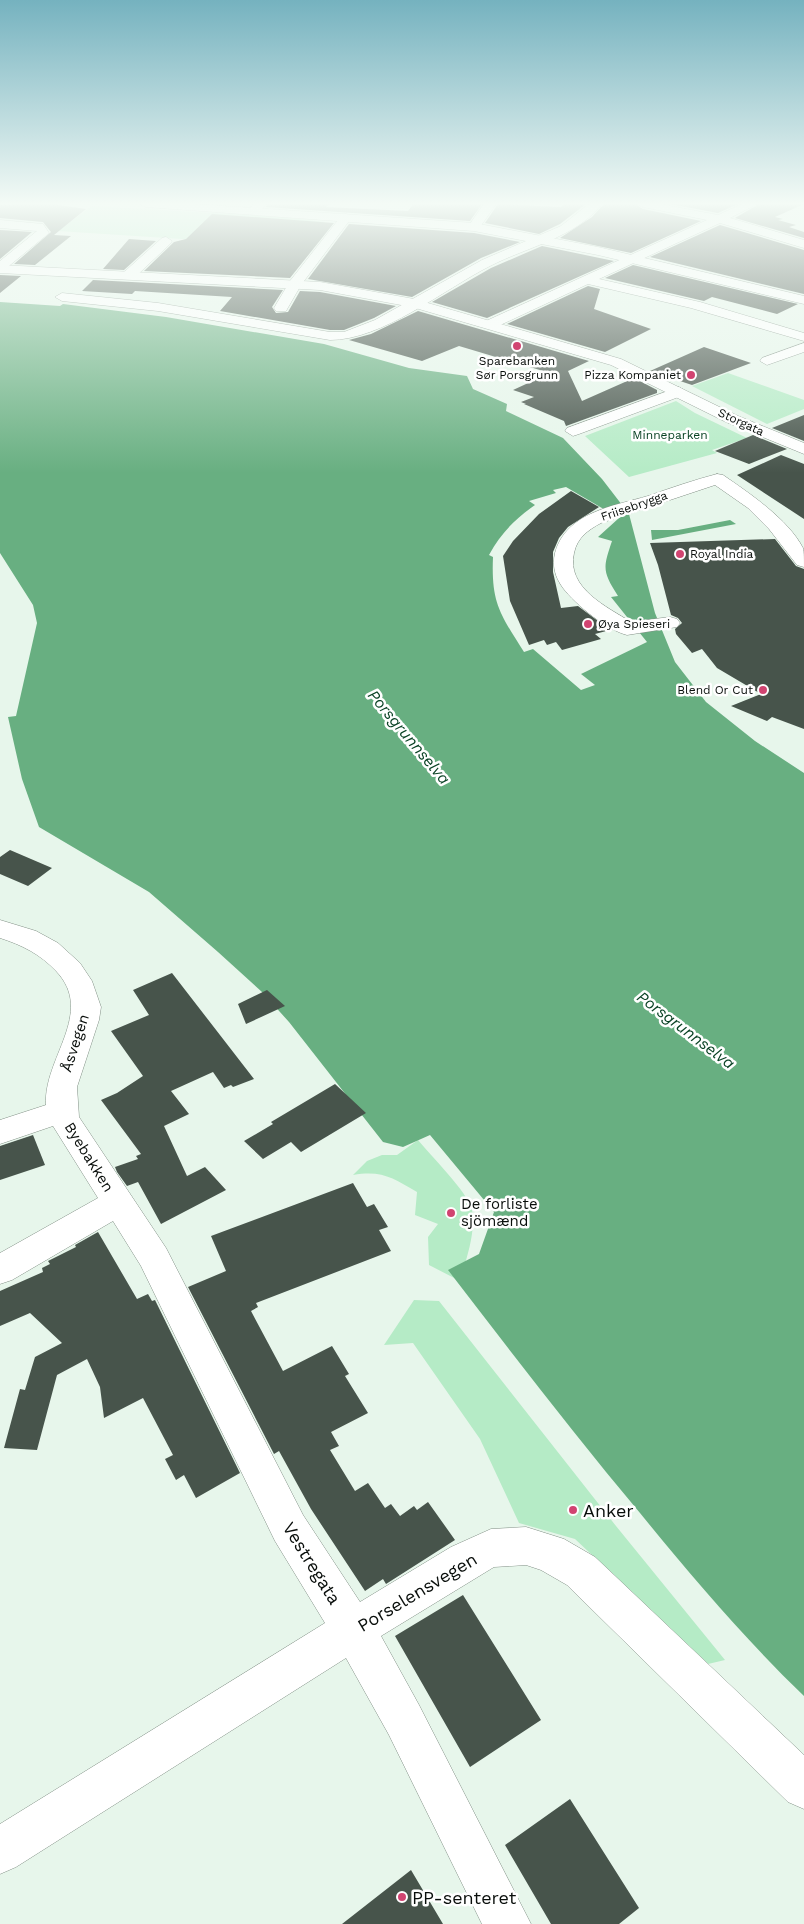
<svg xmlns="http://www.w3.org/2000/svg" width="804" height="1924" viewBox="0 0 804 1924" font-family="'Work Sans',sans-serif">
<rect width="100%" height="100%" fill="#e7f6eb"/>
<path fill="#b5ebc6" d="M92 206 282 217 325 222 306 247 58 231Z
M728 373 804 400V409L767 424 692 386Z
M676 401 695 413 747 438 712 450 717 453 629 477 585 436Z
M418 1140C430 1155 468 1192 472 1210 476 1233 466 1259 460 1281L429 1265 428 1237 438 1224 415 1215 417 1192C393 1178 382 1170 353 1175L367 1161 382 1155H397Z
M414 1300 439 1301 616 1526 725 1660 708 1664 575 1539 519 1523 480 1439 413 1343 384 1345Z"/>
<path fill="#68af81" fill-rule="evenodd" d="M0 302 60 306 63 304 166 317 324 344 409 368 467 376 473 389 507 404 506 411 563 438 602 479 629 514 655 613 675 662 706 702 755 741 804 773V1696C745 1639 692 1577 640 1513 574 1434 511 1352 448 1270L479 1254 494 1212 430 1135 403 1147 383 1142 289 1022 262 992 218 952 149 892 39 827 22 779 8 717 16 716 37 623 33 605 0 553ZM566 487 619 518 598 537 612 541C603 568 602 571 618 596L611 597 647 642 581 674 595 685 581 690 533 649 524 652C500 614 491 603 493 557L489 555C501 533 515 519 535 505L529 501 556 493 553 490Z
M730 520 736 524 652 540 651 530H678Z"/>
<path fill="#47544b" d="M52 204 86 209 54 235 71 236 35 265 14 264 51 232 43 222 0 218V205Z
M268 204H329L326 207 408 211 413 204H482L470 221 266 207Z
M498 204 561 207 564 204H586L560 224 539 234 485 223Z
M604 204H635L643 209 701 221 631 253 560 238 592 217Z
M670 204H738L718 213Z
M759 204H804L775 217 783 219 778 220 796 225 789 227 804 232V238L735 218Z
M212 214 334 223 290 278 144 271 174 242 186 239Z
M349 224 474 233 520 242 481 258 412 297 308 279Z
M720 225 804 250V294L650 257Z
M0 230 32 232 0 259Z
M129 239 156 241 124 270 103 269Z
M542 246 614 261 487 318 432 302 491 268Z
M633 265 798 304 777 314 712 297 704 301 605 278Z
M0 275 21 276 0 293Z
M93 280 283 290 272 307 276 313 288 312 300 291 320 292 396 306 374 318 344 330H330L220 311 232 297 135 291 132 294 82 291Z
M588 286 600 289 594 309 651 329 605 352 507 324Z
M418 311 589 361 568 371 582 401 634 378 657 390V393L566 426 564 421 524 404H526L521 402 534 397 513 390 550 373 459 346 422 361 349 340 371 334Z
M704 347 751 363 692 385 650 371Z
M804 415V441L772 428Z
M753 435 787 449 749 464 715 451Z
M781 455 804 464V519L737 475Z
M571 491 599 507 568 527 559 538 553 552V572L561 608 578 606 610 630 595 634 601 639 562 650 556 642 547 645 544 640 529 645 510 601 503 556 513 541 539 514Z
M775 539 796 566 804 569V729L772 717 767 721 731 706 761 694 717 668 702 649 692 653 676 634 675 629 682 623 678 618 671 615 658 565 650 543Z
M10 850 52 868 28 886 0 874V857Z
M172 973 254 1079 233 1087 231 1085 224 1088 213 1072 171 1091 189 1114 164 1126 187 1176 205 1167 226 1190 161 1224 138 1182 127 1186 117 1172 115 1167 138 1159 136 1156 141 1154 101 1100 117 1093 143 1076 111 1031 149 1015 133 990Z
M267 990 285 1006 246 1024 238 1004Z
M335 1084 366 1113 301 1152 291 1142 263 1159 244 1141 273 1124 271 1122Z
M33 1135 45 1165 0 1180V1146Z
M353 1183 367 1207 374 1204 388 1227 379 1230 391 1251 256 1303 258 1307 251 1311 283 1371 332 1346 349 1374 345 1376 368 1413 331 1432 339 1446 330 1450 355 1491 368 1483 385 1508 391 1504 400 1516 414 1506 417 1510 428 1502 455 1540 386 1584 383 1579 365 1591 311 1509 279 1451 274 1454 188 1287 226 1271 211 1236Z
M98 1232 137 1299 148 1294 152 1301 155 1300 240 1473 196 1498 184 1475 176 1480 165 1459 173 1455 143 1398 104 1418 100 1387 87 1359 57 1375 37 1450 4 1448 20 1389 25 1390 35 1357 62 1343 30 1313 0 1326V1291L43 1272 42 1268 50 1264 48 1261 76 1247 75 1245Z
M463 1595 541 1720 470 1767 395 1636Z
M570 1799 639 1908 619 1924H551L505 1845Z
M411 1870 443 1924H342Z"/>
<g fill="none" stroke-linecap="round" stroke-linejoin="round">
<g stroke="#839187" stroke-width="1">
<path id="street" d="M254 204H266L258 213 254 214 248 211Z
M484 204H496L478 230H470L468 227Z
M589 204H602C575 238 527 247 490 266 443 290 382 340 330 340L158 311 62 301 55 297 62 293 158 303 330 332H344L375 320 482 260 561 226Z
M637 204H660L718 215 742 204H757L730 218 804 240V248L720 223 599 279 700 302 804 333V341L691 308 588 284 496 327H486L484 324 486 321 707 220 643 207Z
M346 214 352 217 301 285 286 311H276L274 308 290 281 342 215Z
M0 220 43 224 49 233 4 270 0 271V261L37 231 0 228Z
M166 237 172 241 170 244 133 279H123L122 276 123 273 162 238Z
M804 343V352L767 365 760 361 762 358Z
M679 387 687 392 684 395 579 434 573 436 565 431 567 428Z
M717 474 723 475C749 493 788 519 803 548 804 552 804 561 804 567L797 565 769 529 748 508 715 485 601 523C588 530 577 538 574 553 566 588 607 607 631 622L670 617 677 619 680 623 677 627 627 635C607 630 576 605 563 588 555 577 552 566 555 553 566 512 614 506 648 496 671 488 694 480 717 474Z
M0 920 36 931 58 943 80 963 92 981 101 1007 99 1020 77 1087 79 1117 166 1248 303 1515 360 1602 451 1547 491 1529 526 1527 564 1539 595 1557 804 1755V1809L788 1802 567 1585 541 1570 526 1565 494 1567 381 1636 419 1705 531 1924H482L389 1735 346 1658 16 1867 0 1874V1824L325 1623 275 1541 141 1266 113 1221 12 1280 0 1284V1253L98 1198 53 1126 0 1144V1120L46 1105C43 1058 96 1013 56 971 40 954 22 945 0 938Z"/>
</g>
<g stroke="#839187" stroke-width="1">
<path id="secondary" d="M140 204H194L474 223 598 247 804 296V304L598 255 474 231 146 207Z
M0 265 320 282 414 299 621 359 738 416 804 443V454L726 422 611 365 412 307 320 290 0 273Z"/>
</g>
<use href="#street" fill="#fff" fill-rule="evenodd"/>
<use href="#secondary" fill="#fff" fill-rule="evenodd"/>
</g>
<linearGradient id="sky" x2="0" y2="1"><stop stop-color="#75b2bf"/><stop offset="0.43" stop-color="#f4fbf6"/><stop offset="1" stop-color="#f4fbf6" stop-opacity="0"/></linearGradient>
<rect width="804" height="473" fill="url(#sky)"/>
<g fill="#d14471" stroke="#fff" stroke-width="2">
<circle cx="517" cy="346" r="5"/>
<circle cx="691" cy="375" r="5"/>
<circle cx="680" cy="554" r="5"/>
<circle cx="588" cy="624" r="5"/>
<circle cx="763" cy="690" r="5"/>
<circle cx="451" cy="1213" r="5"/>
<circle cx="573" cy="1510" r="5"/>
<circle cx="402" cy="1897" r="5"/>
</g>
<g text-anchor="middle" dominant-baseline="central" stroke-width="5" stroke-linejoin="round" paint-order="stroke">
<g font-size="12" fill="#090e0b" stroke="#fff" text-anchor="end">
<text x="517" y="361" text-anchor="middle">Sparebanken<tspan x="517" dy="14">Sør Porsgrunn</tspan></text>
<text x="681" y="375">Pizza Kompaniet</text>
<text x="690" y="554" text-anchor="start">Royal India</text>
<text x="598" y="624" text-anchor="start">Øya Spieseri</text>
<text x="753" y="690">Blend Or Cut</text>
</g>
<g font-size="12" fill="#090e0b" stroke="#fff">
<text transform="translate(741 422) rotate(25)">Storgata</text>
<text transform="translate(634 506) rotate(-19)">Friisebrygga</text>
</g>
<g font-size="12" fill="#094224" stroke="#fff">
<text x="670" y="435">Minneparken</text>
</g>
<g font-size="15" fill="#090e0b" stroke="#fff">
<text transform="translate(75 1043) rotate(-72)">Åsvegen</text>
<text transform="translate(89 1157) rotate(58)">Byebakken</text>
</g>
<g font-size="15" fill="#090e0b" stroke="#fff" text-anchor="start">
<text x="461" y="1204">De forliste<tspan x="461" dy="17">sjömænd</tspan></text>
</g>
<g font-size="16" font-style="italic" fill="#0a4325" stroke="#fff">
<text transform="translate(409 737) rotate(50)">Porsgrunnselva</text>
<text transform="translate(686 1030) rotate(37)">Porsgrunnselva</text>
</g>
<g font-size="18" fill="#090e0b" stroke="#fff" text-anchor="start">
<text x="583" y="1510">Anker</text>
<text x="412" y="1897">PP-senteret</text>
</g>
<g font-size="18" fill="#090e0b" stroke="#fff">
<text transform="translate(312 1563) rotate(58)">Vestregata</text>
<text transform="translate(417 1592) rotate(-31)">Porselensvegen</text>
</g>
</g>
</svg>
